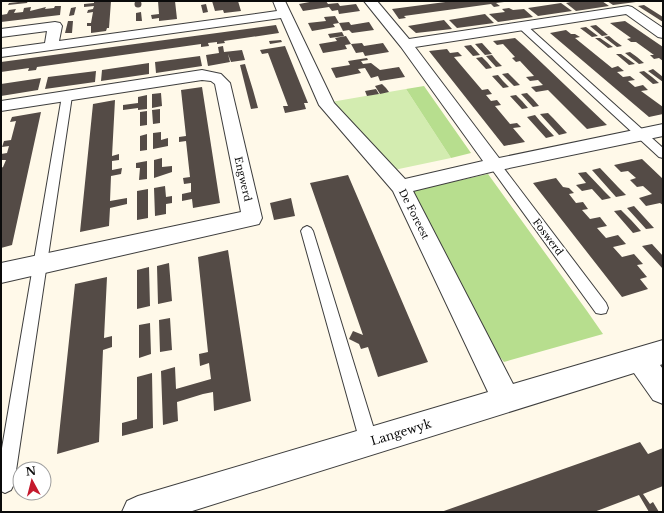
<svg xmlns="http://www.w3.org/2000/svg" width="664" height="513" viewBox="0 0 664 513" font-family="'Libre Baskerville',serif">
<rect width="100%" height="100%" fill="#fff9e9"/>
<path fill="#d3ecb0" d="M406 89 451 158 394 170 331 102Z"/>
<path fill="#b7de8e" d="M424 86 471 153 451 158 406 89Z
M488 174 587 311 603 334 504 362 489 343 412 191Z"/>
<path fill="#544b46" d="M134.5 4a3.5 3.5 0 1 1 7 0a3.5 3.5 0 1 1-7 0Z
M28 1 27 3 8 5 9 3Z
M94 1H111L109 28H107L106 31 91 33V26H87V23H91L93 12 87 13 88 10 93 9 94 6 84 7V4L94 3Z
M158 1H175L177 19 159 21V18L152 19 151 15 159 14Z
M212 1H238L241 11 224 13 223 10 215 11Z
M315 1H326L328 4 338 3 340 6 356 4 360 11 339 14 338 10 332 11 329 7 303 11 299 4Z
M453 1 504 2 496 3 500 6 494 7 491 4 404 16 406 18 399 19 392 9Z
M575 1H602L609 6 576 11 566 3Z
M607 1H636V2L613 5Z
M561 3 572 11 538 16 528 8Z
M206 4 208 12 203 13 201 5Z
M644 5 663 17V22L638 6Z
M55 6H61L60 15 1 22V15L7 14 9 10 16 9 14 13 23 12 24 8 31 7 30 11 46 7 45 9 54 8Z
M76 7 74 15 69 16 71 8Z
M509 8 513 10 524 9 533 17 498 22 489 14 505 12 502 9Z
M141 12 142 21H136V13Z
M485 14 494 23 457 28 449 20Z
M335 16 339 23 349 22 351 25 369 22 374 30 352 33 349 30 343 31 339 23 333 24 335 27 312 31 308 23 326 21 324 17Z
M444 20 452 29 416 33 408 26Z
M68 21H73L72 33H65Z
M625 21 663 47V61L659 58 654 59 650 55H654L636 42H631L627 39 631 38 610 23Z
M276 25 279 33 224 41 225 43 217 44V42L208 43 209 46 201 47V44L37 67 36 70 28 71 29 68 1 72V62Z
M596 25 608 35 602 36 590 26Z
M586 27 598 36 592 37 580 28Z
M566 30 571 34H575L580 37 575 38 612 68 618 66 624 71 617 72 623 77 630 76 635 80 628 81 635 87 643 85 648 90 641 91 663 107V114L649 117 550 33Z
M342 32 344 36 330 38 328 34Z
M346 36 351 44 362 43 364 46 383 43 389 52 365 56 363 52 356 53 351 44 345 45 347 49 323 53 319 44 337 41 335 38Z
M609 36 615 41 622 46 617 47 604 37Z
M515 38 524 46 607 125 587 129 548 90 536 92 531 87 543 85 538 80 530 81 526 77 534 76 520 61 516 62 512 58 515 57 503 44 497 45 493 41Z
M595 38H600L613 47 608 48Z
M281 40 282 42 270 44 269 41Z
M482 43 492 54 485 55 475 44Z
M471 45 480 55 473 56 464 46Z
M223 46 224 52 242 50 245 60 231 62 228 54 230 62 208 66 206 55 219 53 218 47Z
M285 46 308 103H304L306 109 285 113 283 106H288L268 53 262 54 260 50Z
M447 49 450 53 458 52 462 56 454 57 482 90 488 89 492 94 486 95 491 101 497 100 501 105 495 106 510 124 517 123 521 127 513 128 525 142 504 146 429 51Z
M630 52 637 57 644 63 639 64 625 53Z
M616 54H621L635 64 629 65Z
M492 55 496 60 502 66 496 67 486 56Z
M200 56 202 66 156 73 155 62Z
M482 57 487 62 492 68 486 69 476 58Z
M367 58 368 60 361 61 363 64 371 63 380 70 399 67 405 77 380 81 378 76 371 78 365 68 358 69 361 73 336 78 331 68 350 65 348 61Z
M149 63V74L101 81 102 70Z
M245 64 253 90 258 108 251 109 240 65Z
M653 69 663 77V82L648 71Z
M96 71 95 82 45 89 48 77Z
M644 71 652 77 659 83 653 84 639 72Z
M508 73 520 85 514 86 502 74Z
M498 75 503 81 509 87 503 88 492 76Z
M41 78 38 90 1 96V84Z
M382 84 386 88 389 92 380 94 375 86Z
M202 87 220 203 193 208 192 199 182 201V194L191 192V183L184 184 183 178 190 177 186 141 179 142V137L186 136 181 90Z
M376 89 379 94 367 96 365 91Z
M161 93 162 106 152 108V94Z
M527 93 533 99 539 106 533 107 521 94Z
M147 95V109L138 110V108L123 110V105L138 103V97Z
M516 95 522 101 528 108 522 109 510 96Z
M115 100 112 156 119 154V160L112 161V170L122 168 121 174 111 176 110 201 127 198V204L110 208 109 226 80 232 93 104Z
M160 109V123L153 124 152 110Z
M147 111V125L140 126V112Z
M41 112 12 245 1 248V168L3 167 6 160H1V154L7 153 9 146 2 147 4 141 11 140 16 121 10 122 12 117Z
M548 113 553 118 567 133 559 135 540 114Z
M535 115 540 121 554 136 546 138 527 117Z
M161 132V140L168 138V146L153 149V133Z
M147 134V150L140 151V136Z
M162 158V167L172 166V172L154 178V160Z
M642 159 663 179V205L660 203 646 206 639 198 652 194 643 186 637 187 630 180 636 178 628 171 621 172 614 165Z
M147 161V179L139 180 140 168H136V163Z
M600 168 618 187 626 195 616 197 592 170Z
M586 172 604 191 611 198 602 200 592 189 582 191 576 185 586 183 578 173Z
M348 175 428 362 378 377 368 347 361 349 359 344 349 339 353 331 363 335 310 183Z
M556 178 563 187 569 188 574 193 569 194 576 203 583 202 588 209 582 210 590 219 600 217 607 226 597 228 606 238 618 235 626 244 613 247 622 257 634 254 643 264 637 265 647 277 640 279 648 289 622 297 533 183Z
M165 186 166 197 172 196V203L166 204V214L155 216 154 188Z
M148 189V218L137 220V191Z
M291 198 295 216 274 220 270 203Z
M634 206 654 228 646 229 627 208Z
M621 210 631 220 641 231 633 233 614 211Z
M652 244 663 256V269L642 246Z
M228 250 251 401 214 411 213 392 203 394 177 402 178 421 163 425 161 371 175 367 176 389 211 379 209 363 200 366 199 354 208 352 198 257Z
M169 263 172 301 158 304 157 266Z
M149 267 150 306 137 309V270Z
M107 277 104 338 112 336V347L103 350 99 442 57 454 75 284Z
M170 318 172 350 160 352 159 320Z
M150 323 151 354 139 358V325Z
M152 373 153 428 122 436V423L137 419V377Z
M640 442 648 454 663 448V486L643 494 650 504 653 502 659 512H649L639 495 594 512H441Z"/>
<g fill="none" stroke-linecap="round" stroke-linejoin="round">
<g stroke="#3e3e3e" stroke-width="2">
<path id="lane" d="M519 24H525L663 148V158L659 157 519 28Z
M67 93 72 96 14 484 11 490 5 493 1 491V454L62 96Z
M495 161 499 162 606 303 608 308 606 313 601 314 596 313 491 168 490 165 491 162Z
M307 226 311 228 313 231 378 442 375 448 369 451 363 448 360 442 301 231 303 228Z"/>
</g>
<g stroke="#3e3e3e" stroke-width="2">
<path id="street" d="M273 1H285L334 103 405 179 483 161 401 47 364 1H377L409 39 628 6 632 7 663 28V38L658 37 626 14 415 47 499 158 663 124V136L495 171 413 191 513 384 663 340V364L660 365 663 369V404L653 400 634 373 189 512H122L127 501 138 496 488 392 393 191 319 105 281 18 1 57V49L45 43 47 31 1 37V29L55 22 60 23 62 26 59 41 277 11Z
M202 70 221 74 230 83 262 218 259 224 1 283V263L241 212 215 84 211 81 202 80 1 111V101Z"/>
</g>
<use href="#lane" fill="#fff" fill-rule="evenodd"/>
<use href="#street" fill="#fff" fill-rule="evenodd"/>
</g>
<g text-anchor="middle" dominant-baseline="central" stroke-width="4" stroke-linejoin="round" paint-order="stroke">
<g font-size="10" fill="#0b0b0b" stroke="#fff">
<text transform="translate(243 179) rotate(77)">Engwerd</text>
<text transform="translate(414 214) rotate(63)">De Foreest</text>
<text transform="translate(548 237) rotate(53)">Foswerd</text>
</g>
<g font-size="12" fill="#0b0b0b" stroke="#fff">
<text transform="translate(401 432) rotate(-17)">Langewyk</text>
</g>
</g>
<rect width="664" height="513" fill="none" stroke="#0b0b0b" stroke-width="4"/>
<g transform="translate(32 481) rotate(353)"><circle r="19" fill="#ffffff" stroke="#9d9d9d"/>
<path d="M0-3L7 15L0 10L-7 15Z" fill="#c5192d"/>
<text y="-6" font-size="11" font-weight="bold" text-anchor="middle" fill="#0b0b0b">N</text>
</g>
</svg>
